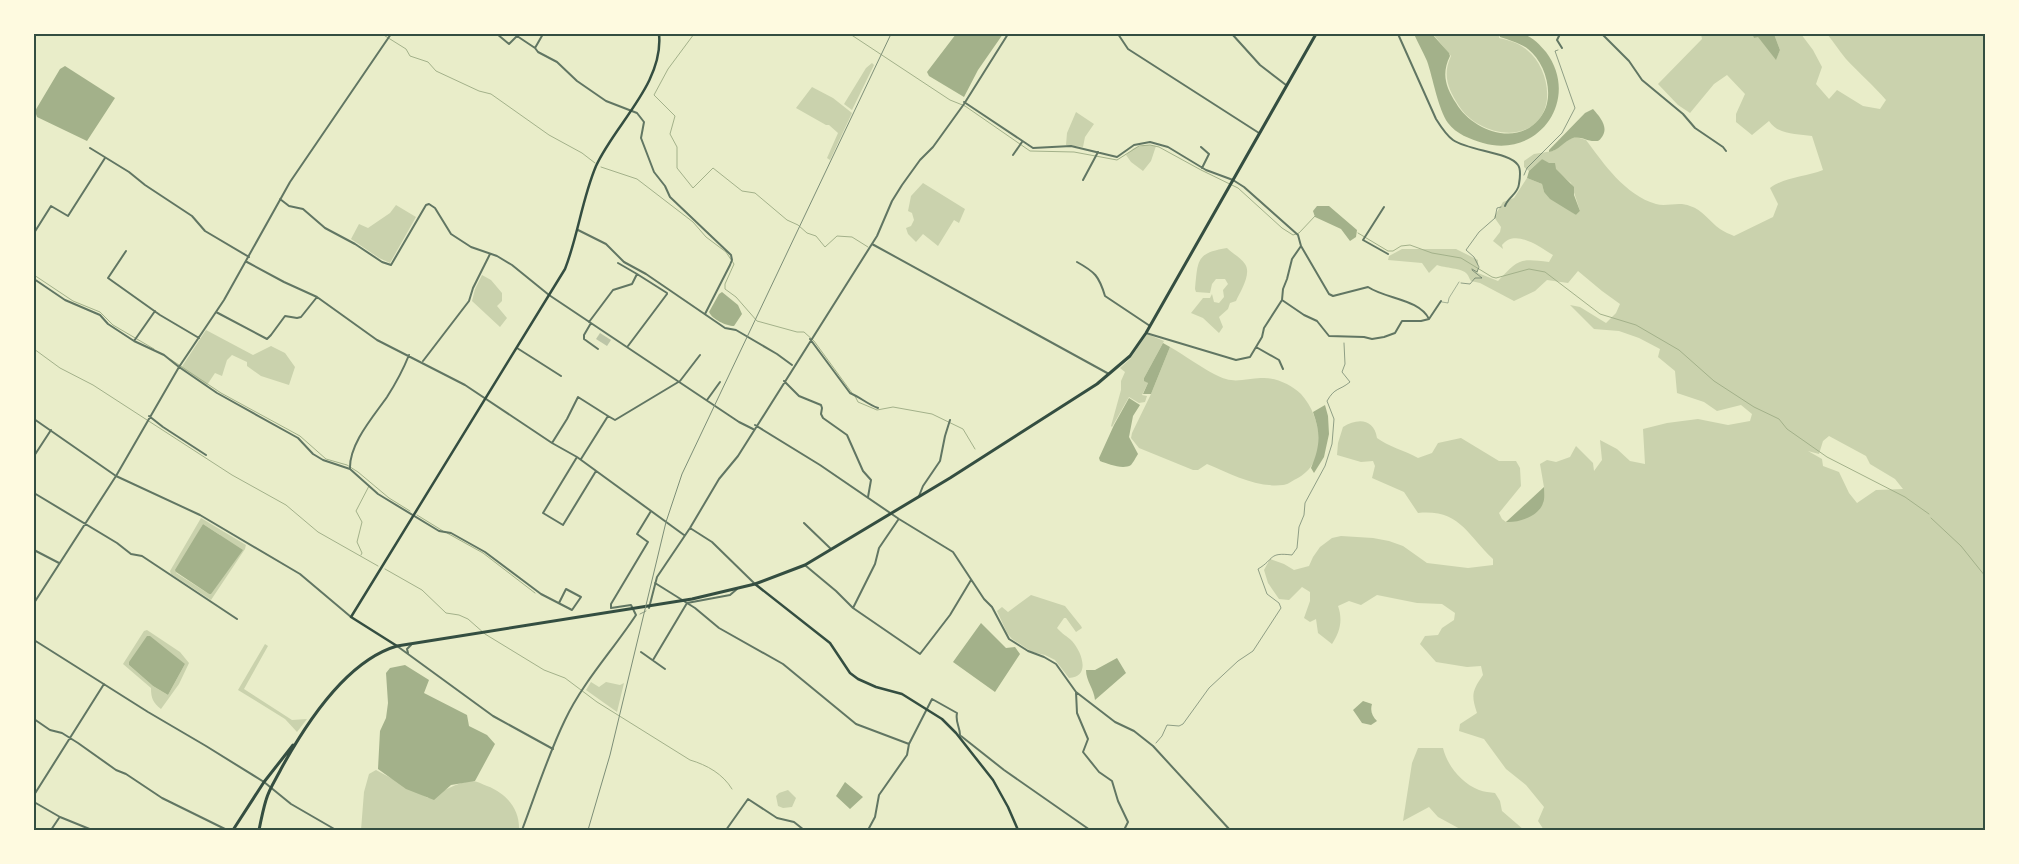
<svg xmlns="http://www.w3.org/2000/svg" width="2019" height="864" viewBox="0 0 2019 864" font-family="Overpass,sans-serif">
<rect width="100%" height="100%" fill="#e9edc9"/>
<path fill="#cad2ad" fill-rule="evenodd" d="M1433 34H1499V38C1509 40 1519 43 1527 50 1544 63 1553 94 1543 113 1525 147 1475 132 1459 106 1448 89 1442 75 1451 56Z
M1701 34H1752L1754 38 1758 36 1776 59 1780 50 1774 34H1801L1813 50 1822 67 1816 84 1829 99 1837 90 1863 106 1880 109 1886 100C1874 86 1859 73 1846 59 1839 51 1834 42 1827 34H1985V830H1544L1538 821 1544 807 1526 785 1506 769 1484 739 1459 731 1460 724 1477 713C1471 695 1472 691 1483 675L1481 666 1467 667 1436 662 1420 644 1425 636 1438 635 1442 628 1454 620 1455 613 1442 604 1417 603 1377 595 1361 605 1349 601 1338 606C1343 620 1340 632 1332 644L1318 633 1316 619 1310 622 1304 618 1310 601V592L1302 587 1289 600 1279 599 1268 583 1264 570 1270 559 1284 564 1294 570 1309 566 1313 557 1320 547 1332 538 1341 536 1373 538 1389 541 1403 546 1427 563 1468 568 1493 565V559C1467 535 1460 509 1418 513L1404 492 1372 478 1375 466 1373 461 1361 462 1337 455 1338 443 1343 427C1357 418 1374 418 1377 438 1387 446 1406 451 1418 458L1432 453 1438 443 1461 438 1499 461H1516L1520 468 1521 486 1499 513 1502 519 1506 522 1543 503 1544 487 1540 464 1547 460 1556 462 1570 457 1576 446 1593 463 1594 471 1602 460 1600 440 1617 449 1630 461 1645 464 1643 429 1667 423 1698 419 1728 425 1750 421 1752 414 1741 405 1717 411 1704 402 1677 393 1675 371 1658 357 1660 349 1639 338 1619 331 1594 329 1570 305 1580 307 1606 323 1616 313 1620 304 1602 291 1578 271 1568 283 1547 280 1535 291 1514 301 1480 283 1471 281C1469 279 1469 276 1467 274 1463 268 1444 268 1437 265L1429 273 1422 263 1388 260 1389 256 1402 249H1456L1478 260V273L1498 281C1518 259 1520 258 1549 262L1553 255C1540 247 1515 228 1502 245L1503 249 1493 241 1500 232 1501 227 1494 217 1503 202 1514 198 1527 178 1542 184 1544 192 1576 215 1580 211 1571 183 1542 159 1529 171 1524 167V161L1534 154 1553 151 1567 140 1576 137 1586 140C1604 164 1625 195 1656 204 1667 207 1679 201 1690 206 1703 210 1710 222 1720 229 1724 232 1730 234 1734 236L1773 217 1778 204 1770 188C1784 177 1806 177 1823 170L1812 136C1797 134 1778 135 1769 121L1752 135 1736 122V114L1745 94 1727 75 1714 84 1690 113 1678 105 1658 84 1702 39ZM1829 436 1866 456 1870 464 1895 479 1903 489 1876 490 1857 503 1849 493 1839 472 1823 466 1822 459 1808 451 1819 454 1823 441Z
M872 63 874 65 852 110 844 104 866 68Z
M812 87 833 98 852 113 830 160 827 158 838 133 829 125H826L796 108Z
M1076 112 1094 124 1085 137 1083 147 1066 145 1067 133Z
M1147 145 1156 146 1151 161 1143 171 1131 162 1126 155 1134 148Z
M923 183 965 209 959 223 954 220 938 246 923 234 916 242 908 234 906 228 911 226 914 220 912 213 908 211 911 196Z
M396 205 416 217 390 263 379 258 351 239 359 224 368 228 390 213Z
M1227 248C1232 253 1241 258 1245 264 1252 274 1240 292 1236 301L1230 303 1228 309 1219 317 1223 327 1219 333 1203 318 1191 313 1203 298H1210L1212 294 1214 302 1219 303 1224 297 1223 290 1228 284 1225 279H1216L1212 284 1210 293 1196 292 1195 289C1198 260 1196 253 1227 248Z
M482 275 491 280 502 293V301L497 306 507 318 500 327 472 301 475 289Z
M206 330 253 355 271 346 285 353 295 367 289 385 261 376 247 366V362L232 355 227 360 222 376 215 373 207 385 181 368Z
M1147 334 1164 341 1144 378 1148 383 1142 395 1147 396 1145 402 1139 403 1129 397 1112 427 1111 426 1121 390V381L1125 372 1120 368 1130 359Z
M1170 347C1183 354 1213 376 1226 379 1239 383 1251 377 1264 378 1277 378 1292 385 1301 394 1322 417 1329 463 1296 479 1292 481 1287 485 1283 485 1256 488 1231 474 1207 464L1198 470H1193L1139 448 1131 438 1132 433 1151 394Z
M201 518 246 545 245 549 211 600 171 574 170 571ZM203 524 220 535 211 594H209L176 573Z
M1031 595 1065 606 1081 626 1082 628 1076 632 1066 618H1064L1057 628C1062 634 1067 636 1072 641 1082 652 1091 677 1069 678L1055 660 1045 655 1032 652 1012 639 1007 633 997 611 1002 607 1008 612Z
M147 630 180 652 189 663 179 684 161 709C153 703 151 698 151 688L123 664 144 631ZM185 664 168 695 153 686 129 665Z
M265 644 268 646 244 689 292 720 307 719 297 732 285 719 238 690Z
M591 682 599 687 606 682 620 685 624 683 617 712 586 690Z
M1418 748H1443C1447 765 1461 783 1479 790 1484 792 1490 792 1495 793L1500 801 1502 811 1524 830H1462L1438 817 1429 807 1403 821 1412 763Z
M376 770 428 798C442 792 457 782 472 781 477 781 482 784 487 786 506 793 520 809 519 830H361L364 792 369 774Z
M788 790 796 798 792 807 783 808 778 806 776 796 779 793Z"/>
<path fill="#a3b18a" d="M956 34H1003L978 70 964 97 929 76 927 72Z
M1414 34H1432L1449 53 1450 56C1441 74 1446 88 1456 103 1472 131 1520 149 1542 115 1555 96 1546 63 1528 49 1520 43 1509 40 1500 37L1499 34C1506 34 1516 32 1522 34 1532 36 1540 45 1546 52 1581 99 1539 159 1483 143 1470 139 1456 134 1448 123 1438 109 1433 78 1427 61 1423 52 1418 43 1414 34Z
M1752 34H1774L1780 50 1776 60 1758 37 1754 38Z
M65 66 115 98 87 141 37 117 35 111 60 69Z
M1593 109C1600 117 1609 127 1602 137 1600 139 1600 141 1596 141 1588 142 1581 136 1573 138 1564 141 1558 151 1549 152V150L1585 113Z
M1542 159 1549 163H1555L1556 169 1574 187V195L1580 211 1576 215 1550 199 1544 192 1542 184 1527 178 1529 171Z
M1317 206H1329L1357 230 1356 237 1350 241 1341 229 1315 217 1313 211Z
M722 292 738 305 742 314 734 326C726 326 712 319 709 312L719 294Z
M1163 343 1170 347 1151 394H1143L1148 383 1144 381V378Z
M1129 398 1140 405 1133 416 1129 437 1138 454C1136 457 1133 463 1131 465 1123 470 1108 464 1100 461L1099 458 1114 425Z
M1325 405 1328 416 1329 434 1324 457 1314 473 1311 468C1320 447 1321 434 1313 412Z
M1544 487C1544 492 1545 499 1543 503 1539 516 1519 523 1506 522Z
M203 524 243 550 211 594H209L176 572 175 570Z
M981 623 1006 648 1015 647 1020 654 995 692 953 662Z
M147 636H150L185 664 168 695 153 686 129 665V662Z
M1117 658 1126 673 1095 700C1094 689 1086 681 1086 670H1095Z
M405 665 429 680 424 693 467 715 469 726 487 735 495 744 475 781 451 785 434 800 406 789 378 769 380 731 386 718 388 703 386 673 390 668Z
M1363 701 1372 704C1370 711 1372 716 1377 721L1371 725 1362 723 1353 710Z
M845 782 863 797 850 809 836 796Z"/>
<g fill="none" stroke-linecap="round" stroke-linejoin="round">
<path stroke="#a3b18a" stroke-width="1" d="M382 34 406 49 410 56 428 62 436 71 479 91 491 94 549 135 582 153 595 163
M694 34 668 69 654 95 675 116 670 134 677 147V168L693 188 713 168 742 191 755 193 787 220 798 225 807 233 816 236 825 247 837 236 852 237 868 247
M850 34 950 100 965 106 1030 151 1074 152 1117 160 1139 146 1150 145 1159 147 1201 170 1238 188 1282 228 1293 235 1299 233 1316 215
M601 167 637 179 693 222 706 237 726 252 734 264 725 284V289L736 297 757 321 797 332H804L814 341 852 393
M1358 233 1388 251H1393L1401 246 1410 245 1432 253 1461 258 1492 277 1496 278 1529 269 1545 272 1600 314 1636 325 1679 350 1714 381 1754 407 1779 419 1787 429 1827 457 1905 497 1929 514
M34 275 73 301 100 312 113 325 154 349
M34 349 60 368 93 385 232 475 286 505 318 532 378 566
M170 359 221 393 300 436 326 459 347 465 358 472 389 498 410 511
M855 396 858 402 877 410 893 407 932 414 963 429 975 449
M417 515 443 531
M1931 518 1961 546 1985 576
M447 533 483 553 535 593
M361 555 362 553 357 542 362 522 356 511 369 486
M385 569 422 590 446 613 459 615 468 619 485 634 544 670 565 678 597 702 690 760C707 765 723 774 732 789"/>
</g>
<path fill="#bcc5a7" d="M600 333 611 340 607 346 596 339Z"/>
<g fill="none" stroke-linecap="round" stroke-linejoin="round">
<path stroke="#344e41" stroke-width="0.5" d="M1524 175 1527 168 1562 133 1575 108 1555 51 1558 50
M1472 269 1477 272 1479 267 1474 257 1466 250 1479 232 1495 218 1497 208 1501 207
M1461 283 1470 284 1475 278H1482L1472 270
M640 614 646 611
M1156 743 1162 736 1167 725 1179 726 1183 724 1209 688 1238 661 1253 651 1281 608 1279 603 1267 594 1258 569C1275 559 1268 552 1292 555L1297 548 1299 527 1304 515 1305 503 1325 466 1332 444 1334 419 1327 401C1335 387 1339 391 1350 382L1342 372 1345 364 1344 343"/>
<path stroke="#617663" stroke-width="0.5" d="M1442 302 1448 303 1449 298 1459 282"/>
<path stroke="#617663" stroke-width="2" d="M497 34 509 44 517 36 535 48 538 52 557 62 577 81 606 101 637 113 644 122 641 138 654 172 665 186 670 197 731 255 732 260 730 265 705 314
M1232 34 1260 65 1286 85
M1398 34 1436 119C1441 127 1446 135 1453 140 1469 151 1509 152 1518 165 1521 169 1520 178 1519 184 1518 194 1508 197 1505 206
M1560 34 1557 40 1562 48
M1602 34 1629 61 1642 80 1683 114 1695 128 1723 147 1726 151
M535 48 543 34
M964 102 1033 148 1071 146 1117 157 1134 145 1150 142 1168 147 1206 170 1233 180 1244 187 1298 235 1301 246 1329 294 1333 296 1368 287C1386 299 1419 299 1429 319
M1201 147 1209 154 1202 168
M90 148 129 172 145 185 192 216 205 231 249 257
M1013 155 1022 142
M1083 180 1098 152
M280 199 289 206 303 209 325 228 355 244 382 262 391 265 426 205 429 204 435 208 451 234 471 247 497 256 512 265 549 295 739 422 753 429
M1384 207 1363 240 1388 254
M578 230 606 244 624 262 646 274 725 328 736 330 777 354 792 365
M34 233 51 206 68 216 105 158
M872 244 1109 374
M126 251 108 278 160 315 199 338
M247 262 284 282 317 297 377 340 465 385 552 443 577 457 684 535
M1077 262C1095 272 1099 276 1105 296L1150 326
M618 263 637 274
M34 279 65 300 100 315 108 324 134 341 164 355 179 367 217 393 298 438 313 454 323 460 350 469 378 494 439 531 451 533 485 552 541 594 572 610 581 597 566 589 559 603
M1282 300 1304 315 1317 321 1329 336 1364 337 1372 339 1384 337 1395 333 1402 321H1421L1429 319 1441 301
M216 312 267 339 271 335 285 316 297 318 301 317 317 297
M589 322 613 290 632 284 637 274 667 293
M591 323 584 335V339L598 349
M1146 333 1236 360 1250 357 1262 337 1264 328 1282 300 1283 289 1287 279 1292 259 1301 246
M810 339 850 393C860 397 867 404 878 408
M134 341 155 311
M628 346 667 294
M1256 347 1279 360 1283 369
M517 348 561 376
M423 361 469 301 473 288 490 254
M784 381 799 396 821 405 822 408 821 414 823 418 847 435 863 471 871 480 868 497
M707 400 720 382
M149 416 163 427 206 455
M755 425 820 465 899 519 953 552 984 599 992 607 1009 639 1028 651 1044 657 1056 664 1076 692 1115 722 1134 731 1153 746 1230 830
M552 443 567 419 578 397 608 416
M34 456 51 430
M577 457 543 513 563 525 596 471
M581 459 608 416 615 420 680 381 700 355
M350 469C349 444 373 417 387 397 396 383 403 370 409 355
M34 493 117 543 131 554 142 556 237 619
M919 496 923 486 940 461 945 436 950 420
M804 523 831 549
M690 528 712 542 755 584
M34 550 59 563
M806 566 836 591 853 608 920 654 950 615 971 580
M655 583 695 608 719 628 783 664 856 724 909 744
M34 603 116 476 179 367 224 300 290 182 391 34
M649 608 657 577 690 528 719 479 738 456 877 236 892 201 902 185 920 160 933 147 964 104 1008 34
M853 608 875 564 879 548 898 520
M34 640 148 712 206 746 264 782 291 804 336 830
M397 646 493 716 553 749
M641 652 665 669
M408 653 407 649 411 645
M653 660 687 603 730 595 737 589
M1076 692 1077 713 1088 739 1083 752 1099 772 1112 781 1118 801 1128 822 1124 830
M34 719 50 730 62 733 78 743 116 770 126 774 162 798 227 830
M961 736 1004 770 1090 830
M34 795 104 684
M34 802 60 817 92 830
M51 830 59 818
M522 830C536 793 548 755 565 720 583 682 613 650 636 615L631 605 611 608V604L648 542 637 534 651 511
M726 830 748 799 777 818 794 822 804 830
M868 830 875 817 879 795 907 755 909 744 932 699 957 713C955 722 960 727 960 735"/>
<path stroke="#617663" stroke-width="2" d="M1118 34 1128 49 1259 133
M34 419 116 476 200 515 300 574 351 617"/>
<path stroke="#344e41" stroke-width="2.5" d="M755 584 830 643 850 673 858 679 876 687 902 694 942 719 956 733 993 780 1008 807 1018 830
M397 646 351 617 565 269C578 236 582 199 596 166 615 124 664 83 659 34"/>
<path stroke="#344e41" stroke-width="3" d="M233 830 264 782 293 745
M259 830C261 820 263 810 266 800 269 789 276 779 281 769 305 725 346 661 397 646L692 599 755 584 805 565 950 478 1097 384 1130 356 1146 333 1316 34"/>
<path stroke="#7c8e77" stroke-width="1" d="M588 830 610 755 666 522 682 474 891 34"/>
</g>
<rect width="2019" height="864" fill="none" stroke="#fefae0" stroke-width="70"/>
<rect x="35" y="35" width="1949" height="794" fill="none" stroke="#344e41" stroke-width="2"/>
</svg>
